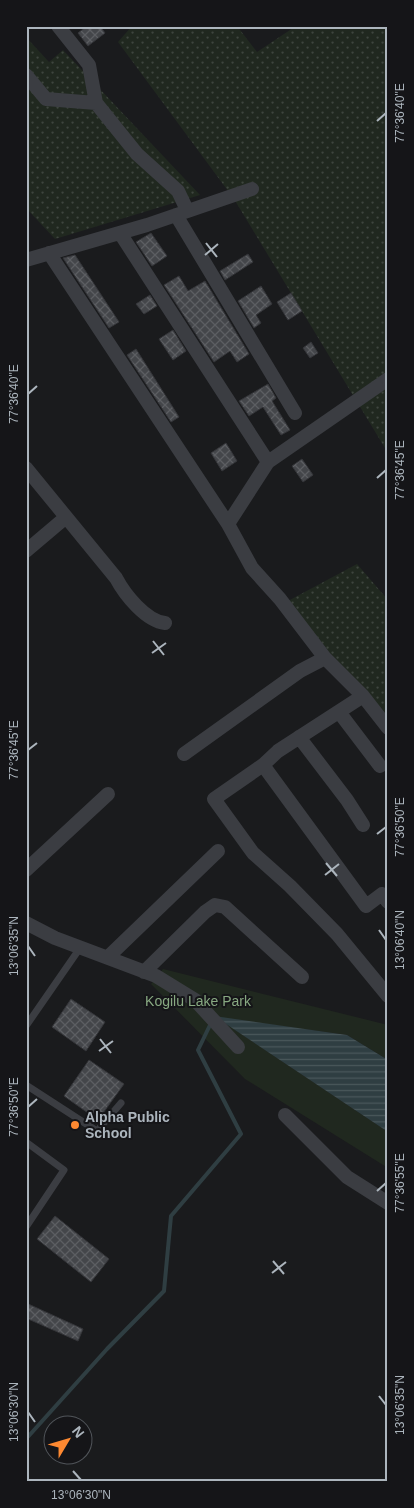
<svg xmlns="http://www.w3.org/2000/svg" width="414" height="1508" viewBox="0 0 414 1508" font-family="Arial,sans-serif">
<defs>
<pattern id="grass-dots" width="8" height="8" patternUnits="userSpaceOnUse" patternTransform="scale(1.25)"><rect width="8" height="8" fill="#20281f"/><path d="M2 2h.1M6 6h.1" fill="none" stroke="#3e453e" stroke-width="1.8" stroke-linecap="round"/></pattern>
<pattern id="water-rules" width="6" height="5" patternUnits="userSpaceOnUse" patternTransform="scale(1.25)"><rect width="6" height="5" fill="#2f3e42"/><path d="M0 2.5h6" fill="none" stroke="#4a585b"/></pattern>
<pattern id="building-cross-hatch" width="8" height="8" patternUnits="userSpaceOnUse" patternTransform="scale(1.25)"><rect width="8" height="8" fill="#44464a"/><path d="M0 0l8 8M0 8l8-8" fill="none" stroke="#5c5e62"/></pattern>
</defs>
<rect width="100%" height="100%" fill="#1a1b1d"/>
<path fill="url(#grass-dots)" d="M132 26H237L257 52 296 26H388V453L234 199 118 42Z
M26 37 49 62 63 50 200 195 55 239 26 208Z
M357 564 388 600V721L286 602Z"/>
<path fill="#20281f" d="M163 969 388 1025V1060L347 1035 216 1017 388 1132V1168L245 1079 151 984Z"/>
<path fill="url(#water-rules)" d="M214 1016 347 1035 388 1060V1132Z"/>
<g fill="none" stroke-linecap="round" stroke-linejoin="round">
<path stroke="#2f3e42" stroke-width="4" d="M26 1439 107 1349 164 1291 171 1216 241 1134 198 1050 211 1023"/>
</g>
<path fill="url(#building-cross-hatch)" stroke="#343539" d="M87 26H100L105 33 88 46 78 33Z
M151 233 167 256 152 266 136 242Z
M248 254 253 262 225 280 220 271Z
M75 255 119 322 109 328 63 258Z
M179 276 188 291 205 281 249 354 237 362 230 351 214 362 164 285Z
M261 286 272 304 256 315 261 323 254 328 238 301Z
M291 293 302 311 288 320 277 302Z
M150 295 157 306 144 314 136 304Z
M173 330 186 351 173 360 159 339Z
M311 342 318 353 310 358 303 348Z
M136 349 179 417 171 422 127 355Z
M268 384 276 398 272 401 290 430 281 435 263 407 249 416 239 401Z
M226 443 237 461 222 471 211 453Z
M302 459 313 475 303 482 292 466Z
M71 999 105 1022 86 1051 52 1027Z
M89 1060 124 1084 98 1120 64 1096Z
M55 1216 109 1259 91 1282 37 1239Z
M26 1303 83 1329 78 1341 26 1318Z"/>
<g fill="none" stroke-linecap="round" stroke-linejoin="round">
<path stroke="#3b3d42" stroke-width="7" d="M26 1026 80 948
M26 1085 97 1131 121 1103
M26 1142 64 1170 26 1227"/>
<path stroke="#3b3d42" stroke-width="14" d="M58 26 89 65 96 103 137 154 178 191 187 210
M26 75 46 99 96 103
M176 215 295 413
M120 233 268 462
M49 253 228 524 252 568 280 599 325 658 363 696 388 728
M26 260 147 225 252 189
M26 468 116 578C125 595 146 621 165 623
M228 524 268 462 388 379
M26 551 65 518
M363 696 278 751 263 765 214 799 253 853 290 886 337 934 388 996
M339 712 380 766
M299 737 347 800 363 825
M184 754 300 671 325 658
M263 765 366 906 382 894 388 902
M26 870 108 794
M26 923 55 938 156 976 195 1000 238 1047
M108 957 218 851
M144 972 205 912 215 905 225 907 302 977
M285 1115 347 1177 388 1203"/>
</g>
<path fill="none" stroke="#acb5bd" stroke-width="2" d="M377 121 386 113M206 243 217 257M205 255 218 244M28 394 37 386M377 478 386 470M153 641 164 655M152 653 166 643M28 750 37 743M377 834 386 827M326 863 337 876M325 875 339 864M379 930 386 940M28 946 35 956M100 1039 111 1053M99 1051 113 1041M28 1107 37 1099M377 1191 386 1183M273 1261 284 1274M272 1273 286 1262M379 1396 386 1405M28 1412 35 1422M73 1471 81 1480"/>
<circle fill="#fe8931" stroke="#151518" stroke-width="2" cx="75" cy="1125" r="5"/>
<g text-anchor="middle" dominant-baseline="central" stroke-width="4" stroke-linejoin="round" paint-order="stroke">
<g font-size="14" fill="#88a982" stroke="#151518">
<text x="198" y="1001">Kogilu Lake Park</text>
</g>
<g font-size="14" font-weight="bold" fill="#acb5bd" stroke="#151518" text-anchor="start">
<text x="85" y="1117">Alpha Public<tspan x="85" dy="16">School</tspan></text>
</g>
</g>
<rect width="414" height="1508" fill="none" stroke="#151518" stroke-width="55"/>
<g transform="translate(68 1440) rotate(52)"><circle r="24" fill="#151518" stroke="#51555a"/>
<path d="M0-4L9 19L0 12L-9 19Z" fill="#fe8931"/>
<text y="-8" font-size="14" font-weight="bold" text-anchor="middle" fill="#acb5bd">N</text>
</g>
<rect x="28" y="28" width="358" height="1452" fill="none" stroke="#acb5bd" stroke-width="2"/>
<g font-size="12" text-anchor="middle" fill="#acb5bd">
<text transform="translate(400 113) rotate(-90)" y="4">77°36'40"E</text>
<text transform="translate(14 394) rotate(-90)" y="4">77°36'40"E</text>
<text transform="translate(400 470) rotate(-90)" y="4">77°36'45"E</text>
<text transform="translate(14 750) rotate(-90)" y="4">77°36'45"E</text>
<text transform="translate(400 827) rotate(-90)" y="4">77°36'50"E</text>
<text transform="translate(400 940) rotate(-90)" y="4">13°06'40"N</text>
<text transform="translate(14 946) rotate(-90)" y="4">13°06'35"N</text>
<text transform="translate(14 1107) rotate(-90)" y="4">77°36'50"E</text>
<text transform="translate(400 1183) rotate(-90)" y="4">77°36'55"E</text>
<text transform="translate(400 1405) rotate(-90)" y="4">13°06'35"N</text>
<text transform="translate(14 1412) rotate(-90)" y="4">13°06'30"N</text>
<text x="81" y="1499">13°06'30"N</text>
</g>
</svg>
